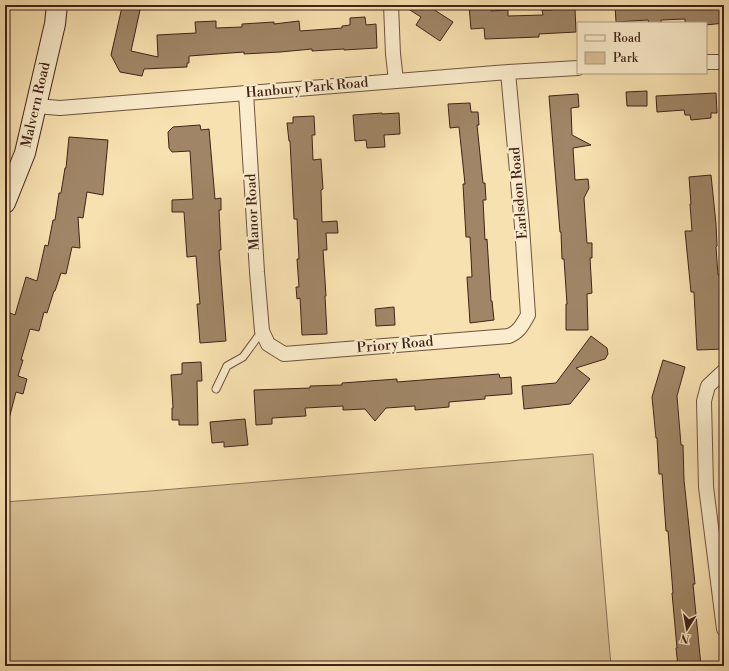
<svg xmlns="http://www.w3.org/2000/svg" width="729" height="671" viewBox="0 0 729 671" font-family="'Libre Bodoni',serif">
<rect width="100%" height="100%" fill="#f8e1b0"/>
<filter id="stains"><feTurbulence type="fractalNoise" baseFrequency=".005" numOctaves="4"/><feColorMatrix values="0 0 0 0 .2 0 0 0 0 .09 0 0 0 0 .02 0 0 0 .5 -.17"/></filter>
<radialGradient id="worn" r=".72"><stop offset=".6" stop-color="#630" stop-opacity="0"/><stop offset="1" stop-color="#630" stop-opacity=".3"/></radialGradient>
<path fill="#d9c196" stroke="#8d7257" d="M593 454 611 666H5V502L150 491Z"/>
<path fill="#a08667" stroke="#412318" d="M402 5H427L453 22 440 41 416 25 421 17Z
M491 5V11L508 10V16L543 15 542 10H552L551 5H568V9H575L576 32 539 34V37L485 39 484 28 471 29 469 6Z
M615 5H724V23L706 25V23H685V19L661 20V23H649L648 20 616 22Z
M122 7 140 10 131 51 158 57 157 35 196 33 195 22 216 21V28L242 27V24L274 22V24L299 21 300 31 342 28V26L350 25V18L365 17 366 25 376 24 377 48 344 50V49L312 51V49L280 52 244 54V52L189 56V63H187V67L144 69 142 76 120 72 111 55Z
M647 91V106H627L626 92Z
M716 93 717 113H711V118L691 120 690 115H685L684 110 657 112 656 96Z
M578 94 579 107 571 108 572 135 591 145 573 148 575 180 588 179 589 188 584 198 587 243H592V258H590L592 293 587 294 588 330H566V304H567L564 259H562L561 232H560L549 96Z
M470 103 471 112H478L479 125H477L483 183H485L486 200H483L485 240 487 239 491 301H492L494 320 470 323 467 277H472L470 237H466L463 184H465L459 127 450 128 448 104Z
M382 113V114L399 113 400 134 384 135 385 147 367 148 366 140 355 141 353 115Z
M314 116 315 135H312L313 160 321 159 323 189 321 190 322 222 337 221 338 233H326L327 250H323L326 296H325L327 334 302 335 300 298 297 299 296 287H299L297 259H299L297 219H294L290 141H289L287 123H293V117Z
M200 125 201 130 209 129 215 199 221 198V210H219L221 250H219L226 341 200 343 197 304H200L196 256 187 257 184 212H172V200L193 199 190 151 172 152 169 148 168 132 173 127Z
M69 137 108 140 103 195 87 192 83 218 78 217 80 248 72 247 66 274 61 273 55 291H54L47 313 44 312 39 331 30 329 21 360H23L18 376 27 379 23 394 16 392 9 419 5 418V329L10 313 15 315 26 277 37 281 45 245 48 246 53 220H55L59 193H61L65 168H66Z
M711 175 716 224 717 246 716 247 718 275H720L721 290H720L724 349 697 350 694 292H691L685 231H692L690 204H691L689 177Z
M394 307 395 325 376 326 375 309Z
M591 336 607 348 608 354 605 359 576 368 590 379 570 404 524 409 522 386 556 383Z
M663 360 685 367 677 396 681 445H683L684 480 695 584H693L701 666H678L676 648H677L672 593H673L668 531H666L662 474H659L657 438H656L652 397Z
M201 362 202 381H197L198 425H179V420H172V408H173L171 375 182 374V363Z
M499 374 500 378 511 377 512 394 485 396V399L449 402V407L415 410V406L386 408 375 421 365 409 343 410V406L305 408 306 416 272 418V424L256 425 254 390 310 388V386L342 385V383L397 379V382Z
M245 419 248 445 224 447V442L212 443 210 422Z"/>
<g fill="none" stroke-linecap="round" stroke-linejoin="round">
<g stroke="#6f523e" stroke-width="9">
<path id="lane" d="M216 389 227 366 243 357 262 331"/>
</g>
<g stroke="#6f523e" stroke-width="16">
<path id="street" d="M391 5 393 54 396 81
M706 62H724
M246 93 257 272 262 331 268 344 284 354 509 336C520 331 522 325 528 315L522 226 508 72
M36 106 60 108 508 72 578 68
M724 371 708 386 704 401 706 487 724 629"/>
</g>
<g stroke="#412318" stroke-width="22">
<path id="secondary" d="M5 203 25 153 55 24 57 5"/>
</g>
<use href="#lane" stroke="#faeccc" stroke-width="7"/>
<use href="#street" stroke="#faeccc" stroke-width="14"/>
<use href="#secondary" stroke="#faeccc" stroke-width="20"/>
</g>
<g text-anchor="middle" dominant-baseline="central" stroke-width="4" stroke-linejoin="round" paint-order="stroke">
<g font-size="14" fill="#412318" stroke="#faeccc">
<text transform="translate(307 88) rotate(-5)">Hanbury Park Road</text>
<text transform="translate(36 105) rotate(-77)">Malvern Road</text>
<text transform="translate(519 193) rotate(-95)">Earlsdon Road</text>
<text transform="translate(253 212) rotate(-93)">Manor Road</text>
<text transform="translate(395 345) rotate(-5)">Priory Road</text>
</g>
</g>
<rect width="729" height="671" fill="none" stroke="#f8e1b0" stroke-width="20"/>
<rect x="6" y="6" width="717" height="659" fill="none" stroke="#412318" stroke-width="2"/>
<rect x="10" y="10" width="709" height="651" fill="none" stroke="#412318"/>
<rect x="577" y="22" width="130" height="52" fill="#faeccc" stroke="#b09c84"/>
<rect x="585" y="35" width="20" height="6" fill="#faeccc" stroke="#b09c84"/>
<text x="613" y="42" font-size="12" fill="#412318">Road</text>
<rect x="585" y="52" width="20" height="12" fill="#d9c196" stroke="#b09c84"/>
<text x="613" y="62" font-size="12" fill="#412318">Park</text>
<g transform="translate(687 629) rotate(191)" stroke="#faeccc" stroke-width="3" paint-order="stroke">
<path d="M0-3L7 15L0 10L-7 15Z" fill="#412318"/>
<text y="-6" font-size="11" font-weight="bold" text-anchor="middle" fill="#412318">N</text>
</g>
<rect width="100%" height="100%" filter="url(#stains)"/>
<rect width="100%" height="100%" fill="url(#worn)"/>
</svg>
